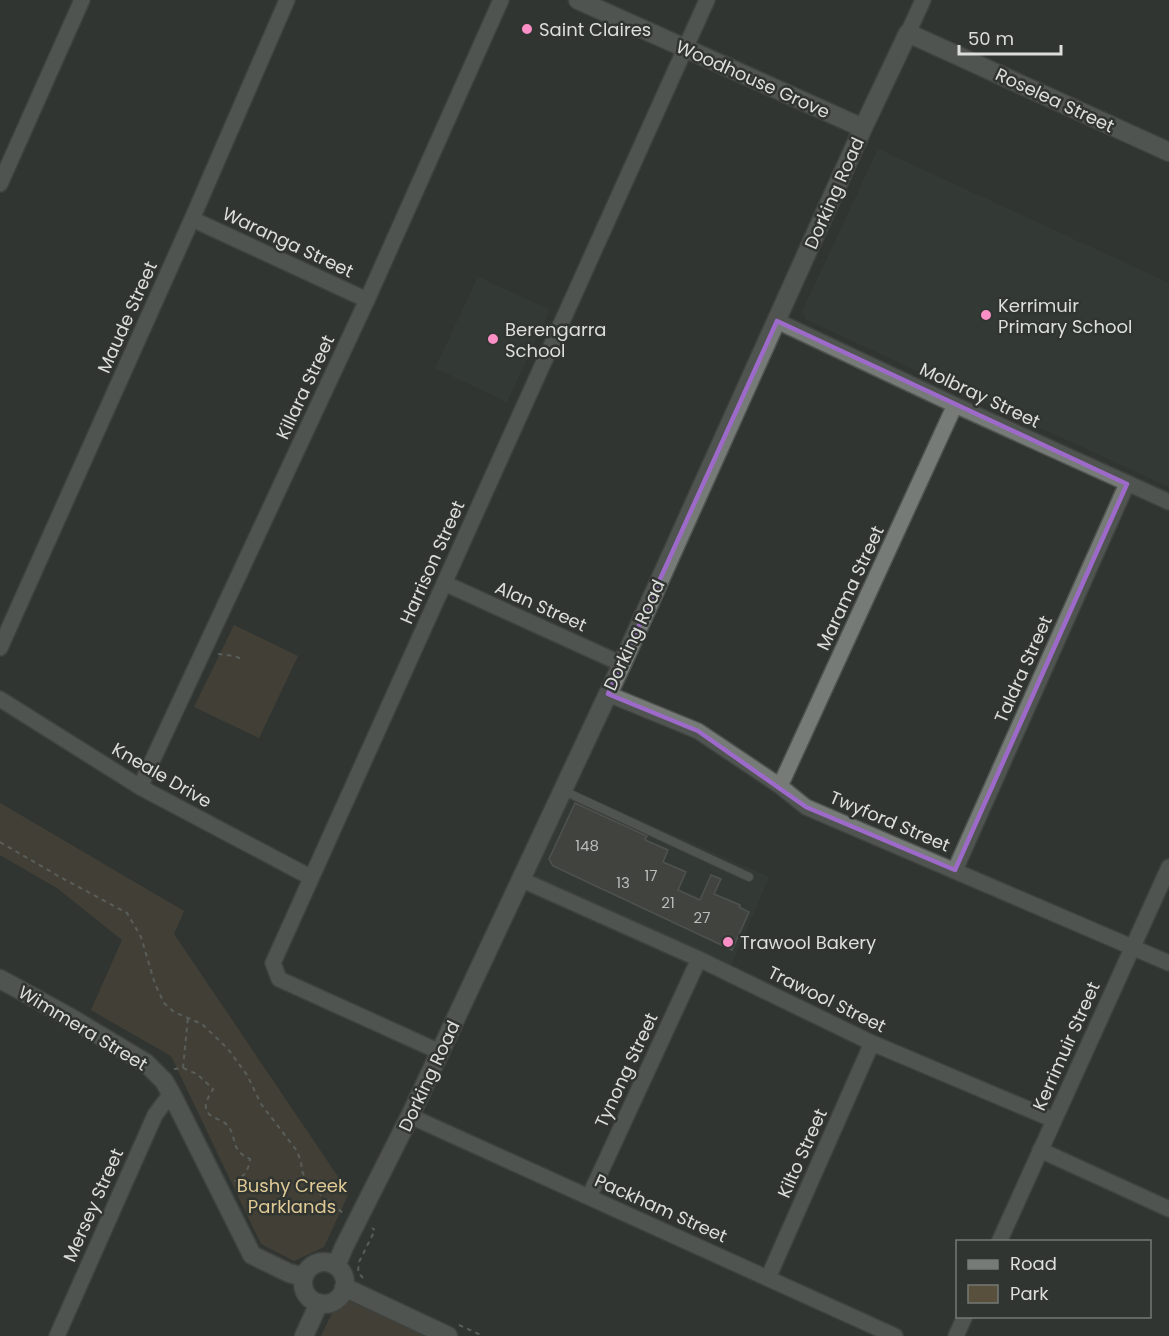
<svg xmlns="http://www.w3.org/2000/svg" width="1169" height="1336" viewBox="0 0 1169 1336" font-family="Poppins,sans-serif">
<rect width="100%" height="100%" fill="#313532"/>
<path fill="#37413a" d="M878 149 1169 283V487L805 319 803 310Z
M478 277 550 310 507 402 435 368Z
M565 787 769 877 730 968 525 876Z"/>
<path fill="#584f3c" d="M234 625 298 656 259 738 194 707Z
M0 803 184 911 174 934 349 1193 324 1247 294 1261 261 1244 171 1056 91 1010 122 940 57 888 0 855Z
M340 1297 426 1336H321Z"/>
<path fill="#545550" stroke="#72746f" stroke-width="1.5" d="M575 803 647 836 645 840 668 850 663 862 686 872 678 890 700 900 711 875 721 879 714 894 740 905 739 907 749 912 732 950 553 866 549 859Z"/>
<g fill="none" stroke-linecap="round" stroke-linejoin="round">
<g stroke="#4f5350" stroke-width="10">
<path id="lane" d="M564 791 749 877"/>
</g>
<g stroke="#4f5350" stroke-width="18">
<path id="street" d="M908 33 923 0
M0 184 82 0
M192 219 367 300
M777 321 955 405 1169 502
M444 583 622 664
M0 648 192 219 287 0
M608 694 698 731 780 786 806 807 1169 963
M0 699 140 787 310 877
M780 786 955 405
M140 787 367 300 501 0
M955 870 1127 484
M520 879 699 959 872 1043 1054 1120
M440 1052 279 979 273 963 707 0
M410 1116 895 1336
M1040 1150 1169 1209
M589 1197 699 959
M999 1242 1169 867
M768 1278 872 1043
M57 1336 155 1115 167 1099 173 1097
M956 1336 965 1316"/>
</g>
<g stroke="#4f5350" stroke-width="21">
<path id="secondary" d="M578 0 863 128
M0 979 71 1018 146 1063 164 1081 173 1097 252 1255 289 1273 304 1277
M303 1283a21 21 0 1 1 42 0a21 21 0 1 1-42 0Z
M336 1266 344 1247 410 1116 622 664 863 128 908 33 1169 152
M344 1287 448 1336
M304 1336 319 1303"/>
</g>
<path stroke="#8a8e8b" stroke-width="2" stroke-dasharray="4.5 4.5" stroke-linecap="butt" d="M218 654 234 656 242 659
M0 842 60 877 127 913 141 937 155 984 164 1003 174 1012 202 1024 228 1049 247 1075 261 1104 297 1151 301 1162 302 1171 308 1184 343 1213
M183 1068 197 1074 213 1089C210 1095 203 1104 207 1111 210 1118 221 1119 226 1124 239 1137 228 1149 250 1159 248 1173 244 1176 232 1183
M174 1069 183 1068 188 1017
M363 1278 358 1272 359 1262 375 1230 372 1228
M459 1325 483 1336"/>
<use href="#lane" stroke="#767b77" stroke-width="8"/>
<use href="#street" stroke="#767b77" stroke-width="15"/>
<use href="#secondary" stroke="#767b77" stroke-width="18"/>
</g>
<path d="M0 0H1169V1336H0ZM777 321 1127 484 955 870 806 807 698 731 608 694Z" fill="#313532" fill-opacity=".55" fill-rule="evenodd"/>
<path fill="none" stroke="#9d6ac9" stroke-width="4.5" stroke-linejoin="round" d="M777 321 1127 484 955 870 806 807 698 731 608 694Z"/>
<g fill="#fb8fc6" stroke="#313532" stroke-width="2">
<circle cx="527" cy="29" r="6"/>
<circle cx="986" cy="315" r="6"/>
<circle cx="493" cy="339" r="6"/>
<circle cx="728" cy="942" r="6"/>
</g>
<g text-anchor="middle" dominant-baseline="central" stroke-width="5" stroke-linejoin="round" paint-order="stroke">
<g font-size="15" fill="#b9bcb9">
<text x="587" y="845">148</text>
<text x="651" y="875">17</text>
<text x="623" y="882">13</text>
<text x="668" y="902">21</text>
<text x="702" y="917">27</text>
</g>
<g font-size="18" fill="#dbdedc" stroke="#313532" text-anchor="start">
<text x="539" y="29">Saint Claires</text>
<text x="998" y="305">Kerrimuir<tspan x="998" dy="21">Primary School</tspan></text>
<text x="505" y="329">Berengarra<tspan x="505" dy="21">School</tspan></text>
<text x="740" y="942">Trawool Bakery</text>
</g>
<g font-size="18" fill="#dbdedc" stroke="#313532">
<text transform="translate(753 79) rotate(24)">Woodhouse Grove</text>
<text transform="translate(1055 100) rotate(25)">Roselea Street</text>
<text transform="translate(834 193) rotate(-66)">Dorking Road</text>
<text transform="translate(288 242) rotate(25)">Waranga Street</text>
<text transform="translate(127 317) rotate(-66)">Maude Street</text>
<text transform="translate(305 387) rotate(-65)">Killara Street</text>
<text transform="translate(980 395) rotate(25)">Molbray Street</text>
<text transform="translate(432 562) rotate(-66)">Harrison Street</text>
<text transform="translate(850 588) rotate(-65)">Marama Street</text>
<text transform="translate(541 606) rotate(24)">Alan Street</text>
<text transform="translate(634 635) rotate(-65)">Dorking Road</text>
<text transform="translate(1023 669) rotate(-66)">Taldra Street</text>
<text transform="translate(162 775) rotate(30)">Kneale Drive</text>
<text transform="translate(890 821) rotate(23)">Twyford Street</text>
<text transform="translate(827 999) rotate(26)">Trawool Street</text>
<text transform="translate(83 1028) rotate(31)">Wimmera Street</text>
<text transform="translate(1066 1046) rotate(-66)">Kerrimuir Street</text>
<text transform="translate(626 1070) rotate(-65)">Tynong Street</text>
<text transform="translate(429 1076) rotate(-65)">Dorking Road</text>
<text transform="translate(802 1153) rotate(-66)">Kilto Street</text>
<text transform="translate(93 1205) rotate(-66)">Mersey Street</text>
<text transform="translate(661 1208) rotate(24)">Packham Street</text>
</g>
<g font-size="18" fill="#dfc994" stroke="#313532">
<text x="292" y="1185">Bushy Creek<tspan x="292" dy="21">Parklands</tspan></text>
</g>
</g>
<rect x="956" y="1240" width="195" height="78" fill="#313532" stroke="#757976" stroke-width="1.5"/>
<rect x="968" y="1260" width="30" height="9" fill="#767b77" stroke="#757976" stroke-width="1.5"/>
<text x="1010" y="1270" font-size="18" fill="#dbdedc">Road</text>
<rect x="968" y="1285" width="30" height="18" fill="#584f3c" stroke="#757976" stroke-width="1.5"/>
<text x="1010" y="1300" font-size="18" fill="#dbdedc">Park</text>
<path d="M959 45v9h102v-9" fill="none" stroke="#dbdedc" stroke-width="3"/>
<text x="968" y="45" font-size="18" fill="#dbdedc" stroke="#313532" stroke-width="4.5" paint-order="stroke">50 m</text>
</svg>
